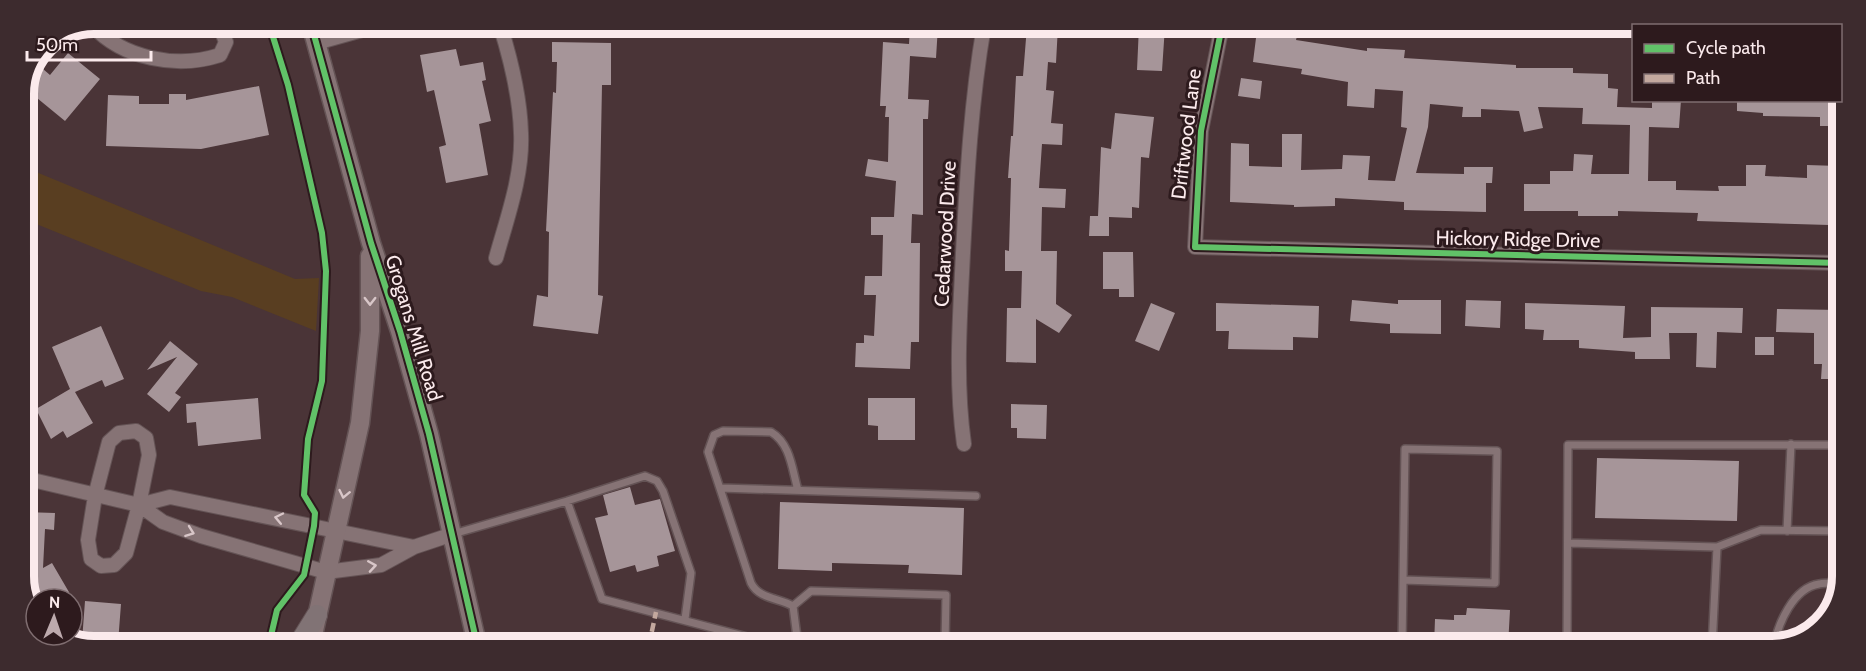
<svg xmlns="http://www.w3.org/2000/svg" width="1866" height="671" viewBox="0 0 1866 671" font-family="Cabin,sans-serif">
<rect width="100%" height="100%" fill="#4a3437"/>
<path fill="#593e21" d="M24 167 295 279 319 278 316 331 232 297 201 291 24 219Z"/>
<path fill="#a69599" d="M910 26H938L936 58 910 56 908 99 929 100 928 119H923V215L912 214 911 243H920L919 342H911L910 369 855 367 856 343H864V335L874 336 876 295H864L865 276H882L883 235H871V217H894L896 181 865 176 868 159 888 162 889 117H885L886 106H880L883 42 909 44Z
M1027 26H1058L1056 63 1048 62 1046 90 1054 91 1051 123 1063 124 1062 145 1042 144 1039 188 1066 189 1065 208 1042 207 1041 251H1057L1056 304 1072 315 1059 333 1036 319V363L1006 362 1007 308H1021L1022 271H1005V250L1009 251 1011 178H1008L1011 136H1013L1016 76H1023Z
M1139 26H1165L1162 71 1137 70Z
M1257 30 1297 36 1296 40 1367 51V48L1405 50 1404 58 1516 65V68H1573V73L1608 74V88L1618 89 1617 107 1652 108V100H1681L1679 128 1649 127 1648 181H1676V190L1719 191 1718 186H1746V165H1766L1765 176 1807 178V165L1839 166 1841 195H1831L1829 225 1697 221 1698 213 1618 211V216H1578V211H1524V184H1550V171H1573L1574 154 1593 155 1591 174H1629L1630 125 1582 124 1583 108 1538 107 1543 128 1524 132 1519 111 1481 109V117H1462L1463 107 1430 104 1428 127 1416 173 1464 174V167H1493L1492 183H1486V212L1404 210V202L1335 198V206L1294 207V205L1230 202 1231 143 1249 144V166L1282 167V134H1302L1301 170 1342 169 1343 155 1370 156 1368 180 1395 181 1407 128 1401 127 1403 91 1375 89 1374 108 1347 106 1348 82 1301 74 1302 69 1253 62Z
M552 42 611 43V85H602L598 295 603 296 598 334 533 326 537 295 548 297 549 232 546 231 553 92 556 93 557 62H552Z
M456 49 460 66 483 62 486 80 482 81 491 121 479 124 488 175 446 183 439 147 446 145 434 90 427 92 420 55Z
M68 53 100 79 65 121 26 89 43 69 50 75Z
M1241 78 1262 81 1260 99 1238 96Z
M259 86 269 135 201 149 106 146 108 95 139 96V104H169V94H186V100Z
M1737 100H1842V126H1820V117L1763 116V113L1737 111Z
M1115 113 1154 117 1149 158 1141 157 1139 208 1132 207V218L1109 217V236H1089L1090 216H1098L1101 147 1111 149Z
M1103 252H1133L1134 297H1119V289H1103Z
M1352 300 1398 304V300H1441V334L1390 333V324L1350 321Z
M1466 300 1501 301 1500 328 1465 326Z
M1151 303 1175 313 1159 351 1135 341Z
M1216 303 1319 306 1318 338 1293 337V350L1228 349 1229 331H1216Z
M1525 303 1625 306 1623 338 1651 337V307L1743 308 1742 333 1717 332 1716 368 1696 367 1697 333H1669L1670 359H1635V352L1579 348V340H1543L1544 330 1525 329Z
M1777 309 1840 310V379H1821L1822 364H1814V333L1776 332Z
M101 326 124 379 105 387 102 380 75 392 93 423 67 438 63 431 51 439 36 409 70 389 52 347Z
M1755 337H1774V355H1755Z
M170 341 198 364 175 393 181 397 169 412 147 394 177 357 147 370Z
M258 398 261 439 198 446 196 422 187 423 186 404Z
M868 398H915V440H878V426L868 425Z
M1011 404 1047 405 1046 439 1017 438V428H1011Z
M1597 458 1739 461 1737 521 1595 518Z
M630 487 635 505 660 499 675 551 657 556 659 566 637 572 635 565 610 572 595 518 608 515 603 495Z
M780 502 964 508 962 575 908 573 909 565 832 563V571L778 569Z
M24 512 55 513 54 530 45 529 43 568 52 563 73 599H31L24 581Z
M85 601 121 604 118 643 82 641Z
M1467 608 1510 610 1508 646H1434L1435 619 1454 620V615H1466Z"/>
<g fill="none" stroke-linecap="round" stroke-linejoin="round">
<g stroke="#645355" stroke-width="10">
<path id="service" d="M720 488 976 496
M798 490C792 470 791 444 771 432L723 431 714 435 708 452 751 583C759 599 779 598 793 606L798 645
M567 501 645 476 657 481 663 491 691 573 685 619
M1787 531 1791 444
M453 534 567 501 602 599 778 645
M1568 543 1717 547
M793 606 811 591 946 595 945 645
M1402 646 1405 449 1497 451 1495 583 1403 580
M1774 646C1778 624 1793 588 1819 584 1825 582 1832 584 1838 584
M1567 647 1568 445H1839
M1712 647 1717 547 1761 530 1839 531"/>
</g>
<g stroke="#645355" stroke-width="16">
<path id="minor" d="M92 25C123 59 177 69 220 55L226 42 220 27 215 24
M1222 26 1201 131 1195 247 1841 263
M1528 27 1634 29
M316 43 380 25
M496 258C507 218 523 175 521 133 520 96 511 60 500 25
M136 431 146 438 149 455 139 505 126 553 114 565 101 566 91 559 88 540 95 496 109 442 119 433Z
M964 444C955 380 960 317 963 253 967 177 971 101 984 26
M24 478 139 505 163 522 201 536 326 572 381 565 414 547 453 534
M139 505 170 497 414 547"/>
</g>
<g stroke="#645355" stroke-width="21">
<path id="tertiary" d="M311 24 371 243 400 331 429 434 477 644
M311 644 360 423 370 331V256"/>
</g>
<g stroke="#645355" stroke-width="22">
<path id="secondary" d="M299 644 317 615"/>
</g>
<use href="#service" stroke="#867375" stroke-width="7"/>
<use href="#minor" stroke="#867375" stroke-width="14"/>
<use href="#tertiary" stroke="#867375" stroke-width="18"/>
<use href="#secondary" stroke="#817375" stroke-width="20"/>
<path stroke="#c3a89e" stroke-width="4.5" stroke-dasharray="9 4.5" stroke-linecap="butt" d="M649 645 656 612"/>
<g stroke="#2d1a1d" stroke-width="10">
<path id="cycleway" d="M269 24 288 85 322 233 326 271 322 381 308 439 304 495 315 513 314 526 304 575 277 610 269 644
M311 24 371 243 400 331 429 434 477 644
M1222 26 1201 131 1195 247 1841 263"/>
</g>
<use href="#cycleway" stroke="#61c268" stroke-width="6"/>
</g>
<defs><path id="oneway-chevron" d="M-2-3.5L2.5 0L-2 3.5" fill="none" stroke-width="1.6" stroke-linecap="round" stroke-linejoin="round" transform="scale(1.5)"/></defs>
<g stroke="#d8c6c8">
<use href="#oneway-chevron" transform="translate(370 301) rotate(90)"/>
<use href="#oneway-chevron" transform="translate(344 494) rotate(102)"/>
<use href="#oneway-chevron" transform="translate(279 518) rotate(-168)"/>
<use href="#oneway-chevron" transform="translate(190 532) rotate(20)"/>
<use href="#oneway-chevron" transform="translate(372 566) rotate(-9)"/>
</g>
<g text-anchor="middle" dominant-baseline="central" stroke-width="6" stroke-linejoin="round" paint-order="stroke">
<g font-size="20" fill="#fbeaec" stroke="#2d1a1d">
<text transform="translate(1186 134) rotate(-83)">Driftwood Lane</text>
<text transform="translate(945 234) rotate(-87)">Cedarwood Drive</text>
<text transform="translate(1518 239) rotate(1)">Hickory Ridge Drive</text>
<text transform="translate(414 328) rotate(73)">Grogans Mill Road</text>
</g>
</g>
<path d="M0 0H1866V671H0ZM94 34H1772A60 60 0 0 1 1832 94V576A60 60 0 0 1 1772 636H94A60 60 0 0 1 34 576V94A60 60 0 0 1 94 34Z" fill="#3d2b2e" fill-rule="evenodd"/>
<path fill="none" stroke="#fbeaec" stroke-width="8" d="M94 34H1772A60 60 0 0 1 1832 94V576A60 60 0 0 1 1772 636H94A60 60 0 0 1 34 576V94A60 60 0 0 1 94 34Z"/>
<rect x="1632" y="24" width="210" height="78" fill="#2d1a1d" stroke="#7f6d70" stroke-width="1.5"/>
<rect x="1644" y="44" width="30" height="9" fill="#61c268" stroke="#7f6d70" stroke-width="1.5"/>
<text x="1686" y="54" font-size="18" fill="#fbeaec">Cycle path</text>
<rect x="1644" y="74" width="30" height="9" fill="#c3a89e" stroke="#7f6d70" stroke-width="1.5"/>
<text x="1686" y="84" font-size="18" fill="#fbeaec">Path</text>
<g transform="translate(54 617) rotate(2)"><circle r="28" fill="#2d1a1d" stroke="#7f6d70" stroke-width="1.5"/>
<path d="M0-4.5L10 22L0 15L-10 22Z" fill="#bdaaad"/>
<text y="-9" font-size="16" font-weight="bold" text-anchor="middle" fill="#fbeaec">N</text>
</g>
<path d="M27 51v9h124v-9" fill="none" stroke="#fbeaec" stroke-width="3"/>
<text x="36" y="51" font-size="18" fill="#fbeaec" stroke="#2d1a1d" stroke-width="4.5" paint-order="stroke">50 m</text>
</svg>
